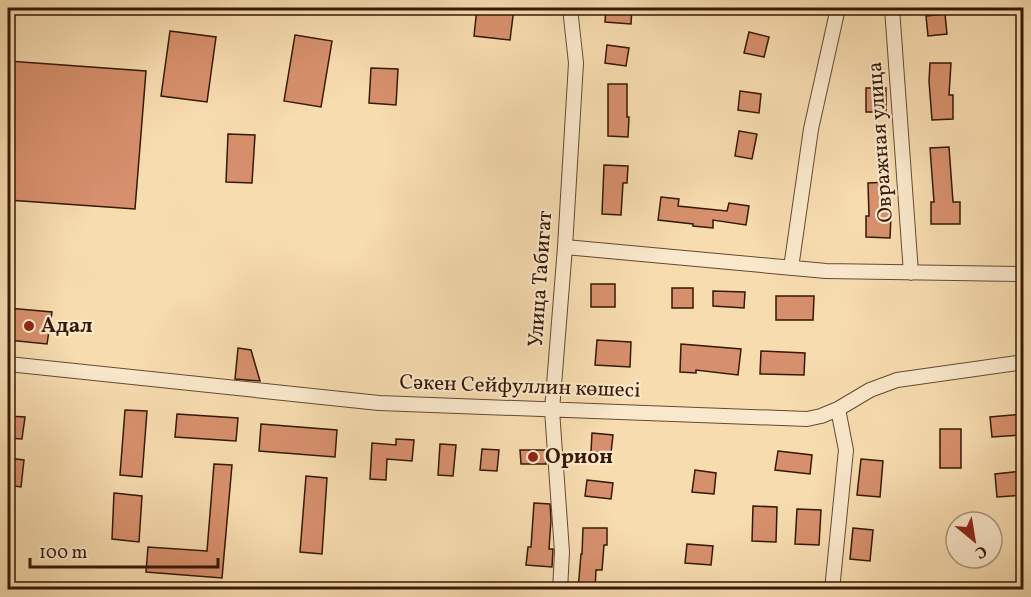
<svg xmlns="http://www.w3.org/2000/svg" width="1031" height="597" viewBox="0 0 1031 597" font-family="Vollkorn,serif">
<rect width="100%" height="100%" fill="#f7dcb0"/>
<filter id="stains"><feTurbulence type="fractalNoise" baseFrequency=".00333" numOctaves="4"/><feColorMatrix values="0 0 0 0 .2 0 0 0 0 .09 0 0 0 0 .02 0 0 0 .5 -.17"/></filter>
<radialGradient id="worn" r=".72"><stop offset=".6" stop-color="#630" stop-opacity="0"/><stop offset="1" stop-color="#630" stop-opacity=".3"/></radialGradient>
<path fill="#d7906d" stroke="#361904" stroke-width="1.5" d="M477 8H514L510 40 474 36Z
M606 8H632L631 24 605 22Z
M945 14 947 34 928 36 926 16Z
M170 31 216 37 207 102 161 96Z
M749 32 769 37 764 57 744 53Z
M295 35 332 41 321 107 284 101Z
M607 45 629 48 626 66 605 63Z
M8 61 146 71 135 209 8 200Z
M930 63H951L949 95H953V119L932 120 929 81Z
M371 68 398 69 396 105 369 103Z
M608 84H627V117H629L628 137 608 136Z
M866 88H886V112H866Z
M740 91 761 94 759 113 738 110Z
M739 131 757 134 752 159 735 156Z
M228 134 255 135 252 183 226 182Z
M949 147 953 202H960V224H931V202H934L930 148Z
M604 165 628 166 627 183H623L621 215 602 214Z
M888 182 889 216H891L890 238 866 237V216H869L868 183Z
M661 197 679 199 678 206 727 211 729 203 749 206 746 225 713 220V228L693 226V224L658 220Z
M591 284H615V307H591Z
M672 288H693V308H672Z
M713 291 745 292 744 308 713 306Z
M776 296H814L813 320H776Z
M8 308 52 312 47 344 8 340Z
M597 340 631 342 630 367 595 365Z
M681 344 741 349 738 375 696 370V373L680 372Z
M238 348 251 350 260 381 235 379Z
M761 351 805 353 804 375 760 374Z
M125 410 147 411 142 477 120 475Z
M177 414 238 418 236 441 175 437Z
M1023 414V435L992 437 990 417Z
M8 416 25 417 22 439 8 438Z
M261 424 337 430 335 457 259 451Z
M940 429H961V468H940Z
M592 433 613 435 611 453 591 452Z
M396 439 414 440 412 461 387 459 386 480 370 479 372 443 396 445Z
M440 444 456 445 453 476 438 475Z
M482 449 499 450 497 471 480 470Z
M520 450H546V464H521Z
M778 451 812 455 810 474 775 470Z
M8 458 24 460 21 487 8 485Z
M861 459 883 461 880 497 857 495Z
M214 464 232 465 222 578 146 572 148 547 207 551Z
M695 470 716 473 714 494 692 492Z
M1023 471V495L997 497 995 474Z
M306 476 327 478 322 554 300 552Z
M587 480 613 483 611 499 585 496Z
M114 493 142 496 139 542 112 539Z
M534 503 550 504 551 520 549 549H553L552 567 526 565 528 547H531Z
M753 506 777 507 776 542 752 541Z
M797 509 821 510 819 545 795 544Z
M583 528H607V545H604L602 570H596L595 590H578L581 554H582Z
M853 528 873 530 870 561 850 559Z
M687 544 713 546 711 565 685 563Z"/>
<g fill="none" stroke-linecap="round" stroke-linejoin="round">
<g stroke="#664a2f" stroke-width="16">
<path id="minor" d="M892 8 911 273
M565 247 826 271 1024 274
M791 268 811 129 838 8
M8 364 379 403 807 419 821 416 838 409 870 390 897 380 1024 362
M560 590 562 552 552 410 565 247 576 63 570 8
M832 590 846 450 838 409"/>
</g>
<use href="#minor" stroke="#fae8cc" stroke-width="14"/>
</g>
<g fill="#8f2418" stroke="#fae8cc" stroke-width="2">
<circle cx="29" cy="326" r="6"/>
<circle cx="533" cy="457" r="6"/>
</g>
<g text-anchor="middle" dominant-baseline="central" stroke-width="4.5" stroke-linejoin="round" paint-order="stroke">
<g font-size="21" fill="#361904" stroke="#fae8cc">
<text transform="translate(881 142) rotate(-94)">Овражная улица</text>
<text transform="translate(541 279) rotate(-86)">Улица Табигат</text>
<text transform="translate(520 387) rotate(2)">Сәкен Сейфуллин көшесі</text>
</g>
<g font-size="21" font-weight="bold" fill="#361904" stroke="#fae8cc" text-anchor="start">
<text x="41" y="326">Адал</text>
<text x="545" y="457">Орион</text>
</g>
</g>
<rect width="1031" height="597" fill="none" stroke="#f7dcb0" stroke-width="30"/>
<rect x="9" y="9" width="1013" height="579" fill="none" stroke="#361904" stroke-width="3"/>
<rect x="15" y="15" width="1001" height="567" fill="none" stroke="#361904" stroke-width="1.5"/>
<g transform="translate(974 540) rotate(150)"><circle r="28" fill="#fae8cc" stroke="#ac957c" stroke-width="1.5"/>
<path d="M0-4.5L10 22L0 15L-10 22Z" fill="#8f2418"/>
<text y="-9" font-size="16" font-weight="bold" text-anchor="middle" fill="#361904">С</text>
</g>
<path d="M30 558v9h188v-9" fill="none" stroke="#361904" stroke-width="3"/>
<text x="39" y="558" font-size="18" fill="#361904" stroke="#fae8cc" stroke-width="4.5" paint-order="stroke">100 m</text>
<rect width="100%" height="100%" filter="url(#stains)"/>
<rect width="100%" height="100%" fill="url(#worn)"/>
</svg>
